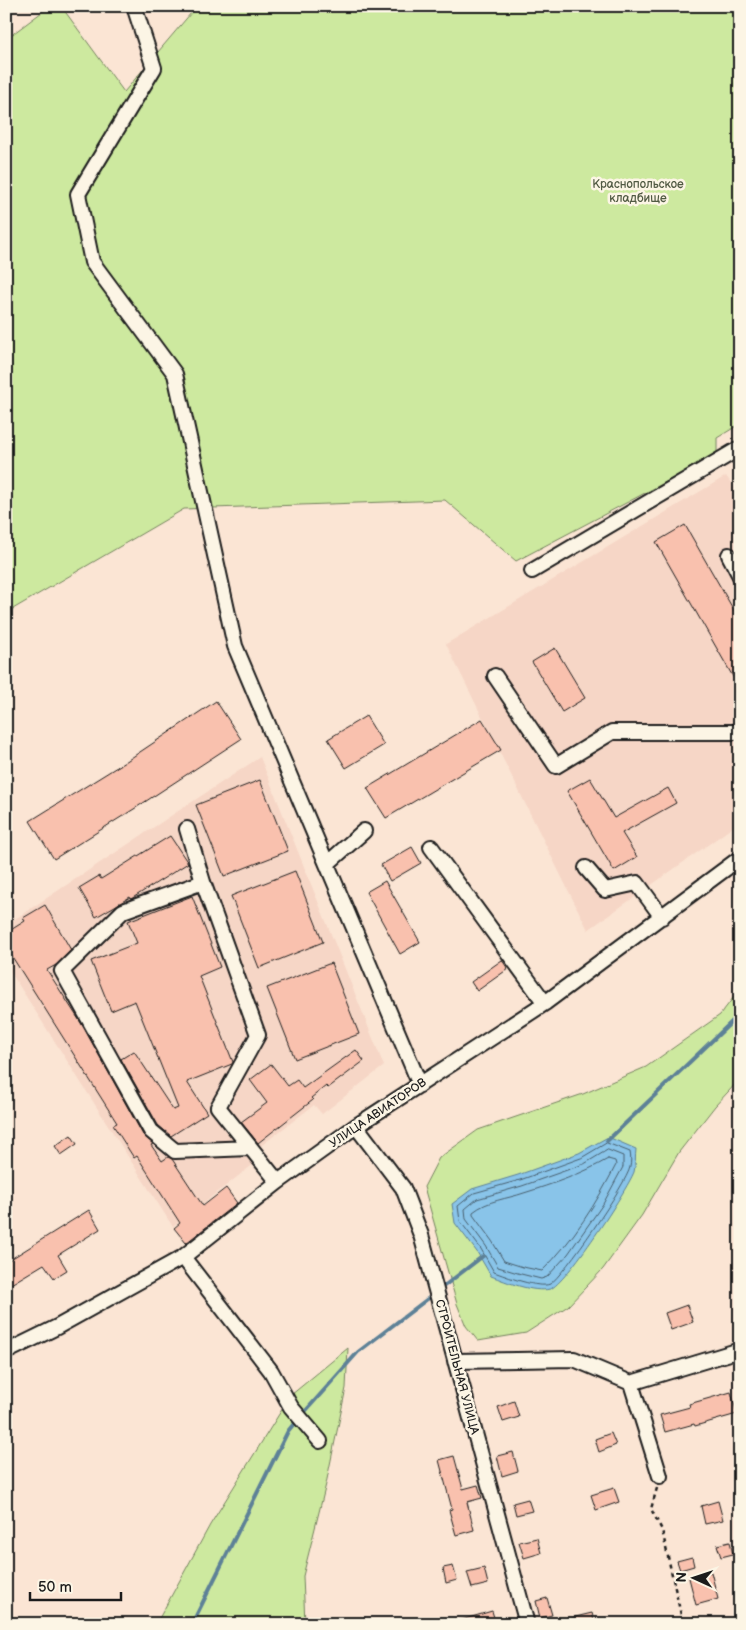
<svg xmlns="http://www.w3.org/2000/svg" width="746" height="1630" viewBox="0 0 746 1630" font-family="'Balsamiq Sans',sans-serif">
<rect width="100%" height="100%" fill="#fbe5d4"/>
<filter id="ink" filterUnits="userSpaceOnUse"><feTurbulence type="fractalNoise" baseFrequency=".02" numOctaves="2"/><feDisplacementMap in="SourceGraphic" scale="10" xChannelSelector="R" yChannelSelector="G"/><feConvolveMatrix kernelMatrix="1 2 1 2 8 2 1 2 1" color-interpolation-filters="sRGB"/></filter>
<g filter="url(#ink)">
<path fill="#f6d6c6" d="M726 476 740 495V822L588 930 446 644Z
M260 757 384 1066 322 1114 314 1105 258 1148 264 1156 173 1227 6 965V925Z"/>
<path fill="#cde99f" stroke="#74825e" d="M50 6H61L124 92 197 6H740V424L717 438V455L516 561 445 500 184 509 6 613V220L9 218 6 215V39Z
M740 989V1079L715 1106 679 1152 642 1215 603 1269 568 1306 526 1333 478 1341 466 1326 457 1304 424 1187 439 1158 478 1130 583 1094 646 1067 720 1015Z
M348 1348 346 1388 326 1484 303 1576 305 1624H156L210 1525 291 1395Z"/>
<path fill="#89c4e9" stroke="#5d8197" d="M608 1137 636 1149C635 1156 636 1165 634 1172 627 1190 565 1285 550 1289 533 1293 507 1282 491 1276L477 1252 455 1223 452 1204 472 1189 518 1175 579 1153Z"/>
<g fill="none" stroke-linecap="round" stroke-linejoin="round">
<path stroke="#485f6e" stroke-width="1" d="M607 1143 630 1152C631 1157 631 1163 630 1167 627 1183 563 1276 550 1284 539 1289 505 1276 494 1272L481 1249 460 1221 458 1206 474 1193 520 1180 581 1158Z
M608 1150 623 1156V1167L603 1204 568 1254 547 1277 541 1279 521 1274 498 1267 486 1246 466 1219 465 1209 477 1199 522 1186 584 1164Z
M608 1159 615 1161 616 1165C597 1202 573 1241 542 1271L523 1267 504 1261 492 1241 473 1215V1212C488 1200 507 1199 524 1193 553 1184 582 1174 608 1159Z"/>
<path stroke="#5d8197" stroke-width="4" d="M607 1141 740 1014
M444 1286 483 1256
M302 1415 358 1352 430 1297
M192 1624 288 1431 297 1420"/>
</g>
<path fill="#f9c1ae" stroke="#1c1c1c" d="M685 525 740 621V689L656 542Z
M555 648 585 698 562 712 532 662Z
M216 701 241 739 134 809 54 859 30 821 125 762Z
M366 716 384 745 346 768 328 739Z
M482 719 501 750 386 818 367 788Z
M590 778 614 818 668 788 676 803 622 833 637 857 614 871 567 791Z
M260 780 288 851 224 876 196 805Z
M170 836 188 863 131 899 130 897 120 903 96 917 79 888 99 876 101 879Z
M412 847 421 863 390 881 381 865Z
M295 871 323 942 259 968 231 896Z
M385 881 420 942 400 954 366 892Z
M192 896 220 967 199 976 233 1062 232 1064 187 1082 207 1113 171 1136 158 1125 121 1059 134 1051 173 1110 178 1108 135 1001 111 1011 91 961 137 943 128 921Z
M45 905 71 950 56 965 47 970 83 1026 143 1135 153 1144 151 1145 162 1161 168 1157 172 1159 203 1206 226 1188 237 1203 186 1243 174 1228 180 1223 137 1156 134 1158 113 1125 117 1123 6 947V933L25 921 23 918Z
M502 960 508 969 477 991 471 982Z
M331 963 359 1034 295 1059 267 988Z
M356 1050 364 1061 328 1088 326 1086 311 1098 313 1100 258 1143 241 1122 267 1103 250 1080 271 1064 288 1086 297 1080 303 1088Z
M71 1135 77 1144 61 1155 55 1146Z
M89 1210 100 1229 58 1255 67 1270 54 1278 44 1264 6 1287V1262Z
M687 1305 693 1322 671 1330 665 1313Z
M731 1392 737 1414 695 1426 694 1424 665 1432 660 1415 690 1407 689 1404Z
M514 1401 519 1417 503 1422 498 1407Z
M611 1433 616 1445 599 1452 595 1439Z
M513 1452 518 1471 502 1476 497 1456Z
M454 1456 463 1489 478 1485 482 1498 467 1502 474 1530 456 1535 449 1510 452 1509 439 1460Z
M614 1488 619 1502 596 1510 591 1495Z
M528 1499 532 1511 516 1515 513 1503Z
M718 1501 723 1520 705 1524 701 1506Z
M537 1538 541 1553 524 1558 519 1542Z
M730 1542 733 1554 721 1557 717 1545Z
M692 1557 694 1566 680 1570 677 1561Z
M453 1566 457 1580 446 1583 443 1568Z
M484 1568 488 1584 472 1588 467 1572Z
M711 1572 718 1599 696 1605 689 1578Z
M547 1598 552 1615 540 1618 536 1601Z
M492 1611 496 1624H459L458 1621Z
M592 1613 595 1624H564L563 1620Z"/>
<g fill="none" stroke-linecap="round" stroke-linejoin="round">
<g stroke="#1c1c1c" stroke-width="18">
<path id="minor" d="M134 6 154 68 78 194 92 262 175 374 235 646 420 1085
M729 555 740 576
M532 571 740 448
M495 676 556 766 612 732H740
M187 829 203 882 258 1035 218 1107 278 1182
M431 847 545 1003
M327 864 364 831
M586 868 605 890 637 883 662 917
M203 882 123 911 62 971 151 1131 175 1151 250 1148
M356 1126 403 1188 421 1235 527 1624
M183 1257 271 1371 291 1407 320 1441
M6 1352 57 1327 183 1257 278 1182 356 1126 545 1003 740 858
M455 1361 574 1359 631 1383 740 1350
M631 1383 660 1476"/>
</g>
<path stroke="#1c1c1c" stroke-width="2.5" stroke-dasharray="4 4" stroke-linecap="butt" d="M657 1488 651 1509 662 1530 683 1624"/>
<use href="#minor" stroke="#fcf5e5" stroke-width="14"/>
</g>
</g>
<g text-anchor="middle" dominant-baseline="central" stroke-width="5" stroke-linejoin="round" paint-order="stroke">
<g font-size="12" fill="#515a43" stroke="#fcf5e5">
<text x="638" y="184">Краснопольское<tspan x="638" dy="14">кладбище</tspan></text>
</g>
<g font-size="12" fill="#1c1c1c" stroke="#fcf5e5">
<text transform="translate(378 1113) rotate(-34)">УЛИЦА АВИАТОРОВ</text>
<text transform="translate(457 1367) rotate(75)">СТРОИТЕЛЬНАЯ УЛИЦА</text>
</g>
</g>
<rect width="746" height="1630" fill="none" stroke="#fcf5e5" stroke-width="25"/>
<rect x="12" y="12" width="721" height="1605" fill="none" stroke="#1c1c1c" stroke-width="2" filter="url(#ink)"/>
<g transform="translate(694 1578) rotate(273)" stroke="#fcf5e5" stroke-width="4" paint-order="stroke">
<path d="M0-4L9 19L0 12L-9 19Z" fill="#1c1c1c"/>
<text y="-8" font-size="14" font-weight="bold" text-anchor="middle" fill="#1c1c1c">N</text>
</g>
<path d="M30 1592v8h91v-8" fill="none" stroke="#1c1c1c" stroke-width="2.5"/>
<text x="38" y="1592" font-size="15" fill="#1c1c1c" stroke="#fcf5e5" stroke-width="4" paint-order="stroke">50 m</text>
</svg>
